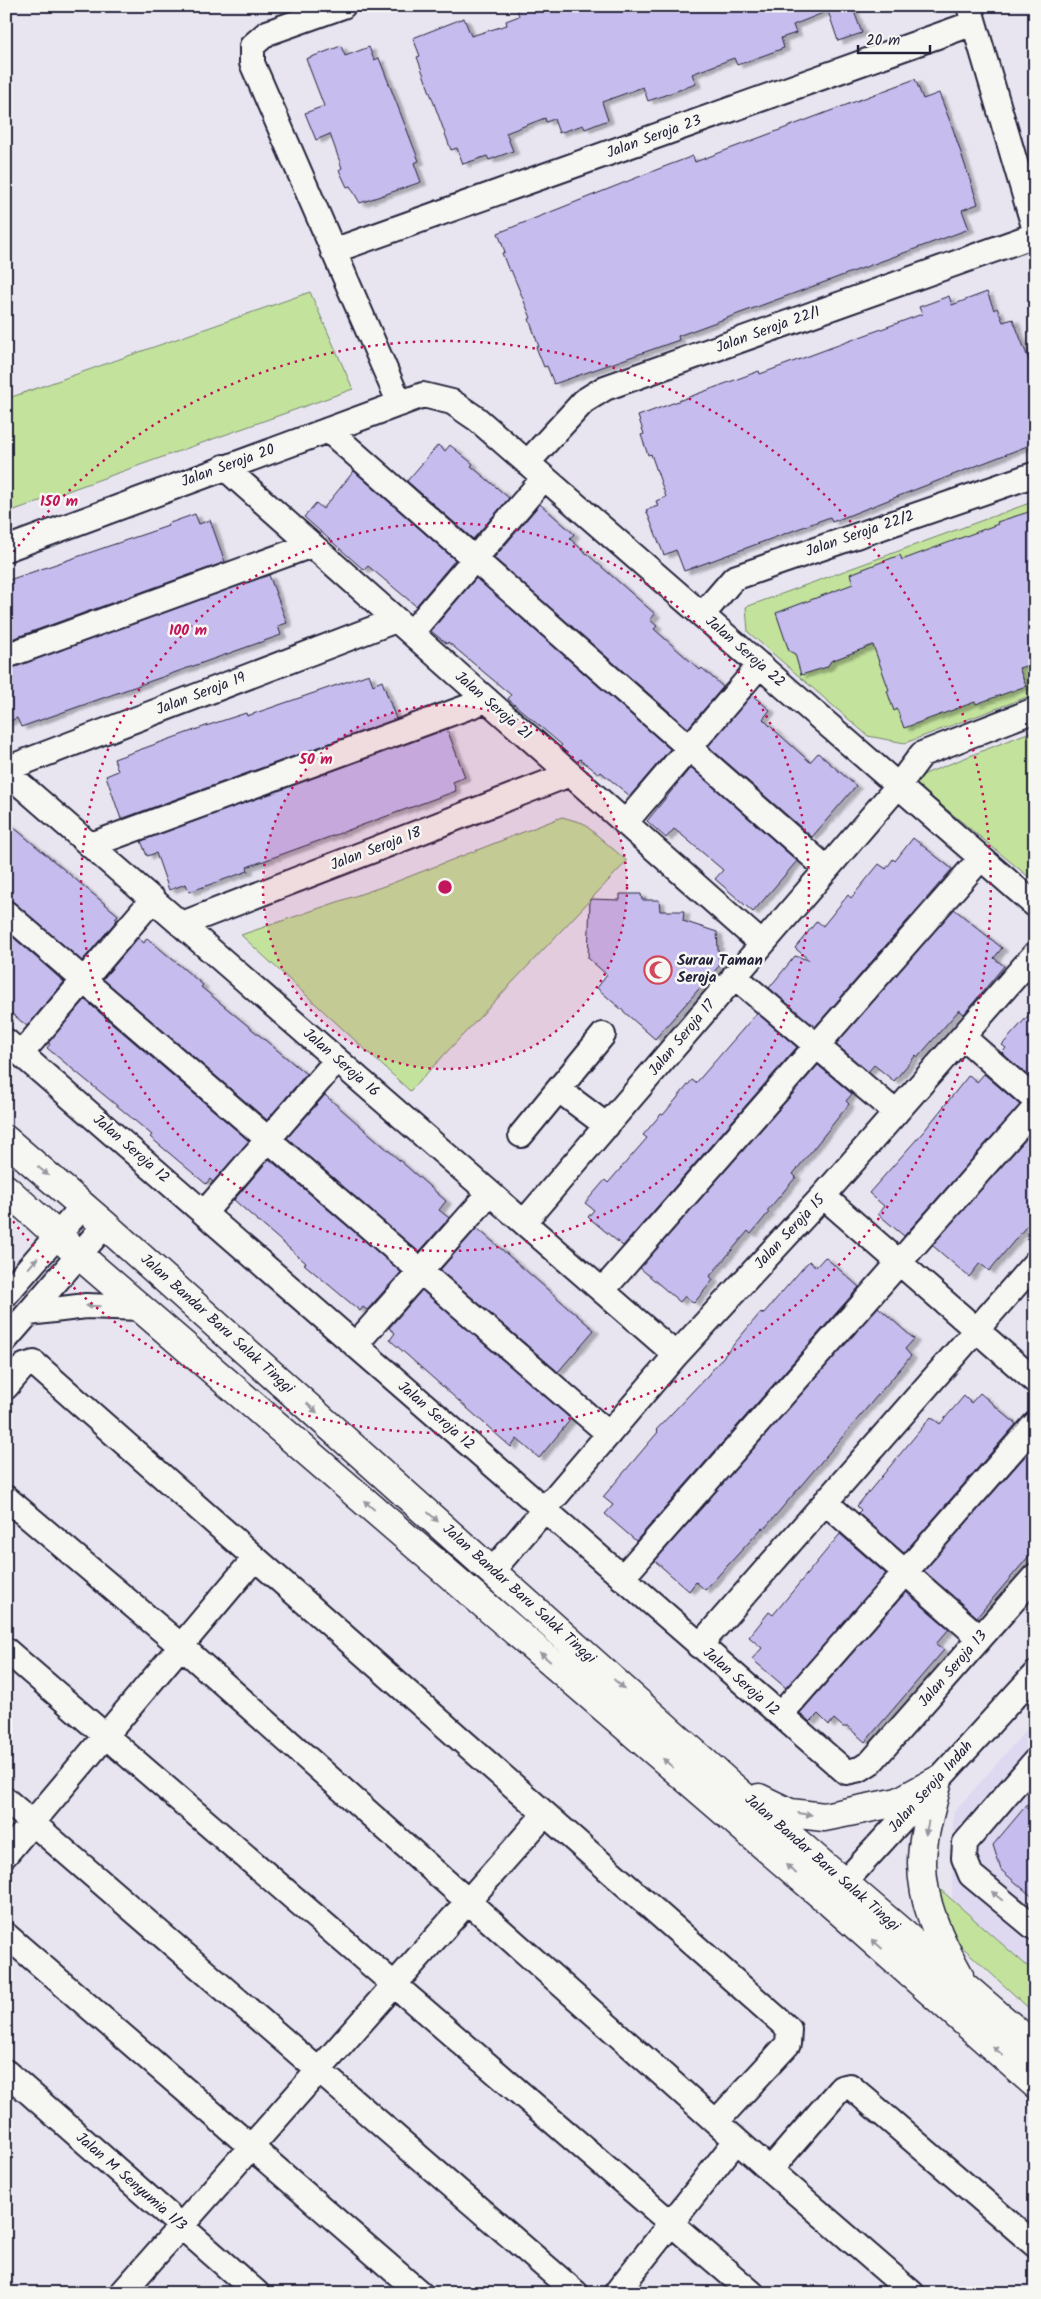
<svg xmlns="http://www.w3.org/2000/svg" width="1041" height="2299" viewBox="0 0 1041 2299" font-family="Kalam,sans-serif">
<defs>
<filter id="shadow"><feDropShadow dx="5.5" dy="3" stdDeviation="1" flood-color="#0004"/></filter>
</defs>
<rect width="100%" height="100%" fill="#e8e5f1"/>
<filter id="ink" filterUnits="userSpaceOnUse"><feTurbulence type="fractalNoise" baseFrequency=".02" numOctaves="2"/><feDisplacementMap in="SourceGraphic" scale="10" xChannelSelector="R" yChannelSelector="G"/><feConvolveMatrix kernelMatrix="1 2 1 2 8 2 1 2 1" color-interpolation-filters="sRGB"/></filter>
<g filter="url(#ink)">
<path fill="#ded9f0" d="M1035 1720V1973L952 1900 953 1813Z"/>
<path fill="#c3e39c" stroke="#72826c" d="M310 292 353 389 6 513V399Z
M1035 501V694L905 743 868 736 748 632 746 607Z
M1035 730V882L917 785 918 778 927 773Z
M562 817 583 823 627 861 410 1091 241 935 390 884Z
M933 1883 1035 1973V2014L958 1943 947 1924Z"/>
<path fill="#c6bcee" stroke="#22223b" filter="url(#shadow)" d="M516 6H852L862 33 838 41 828 11 793 25 796 33 781 38 784 48 737 65 734 58 692 74 696 84 648 101 643 87 602 102 608 120 585 129 583 125 559 133 554 119 546 122 545 118 506 133 513 151 489 160 487 156 463 164 457 148 451 150 417 57 420 56 413 38 464 18 471 36 507 25 506 21 519 16Z
M341 46 345 56 369 47 374 60 379 58 419 161 414 163 421 182 360 203 350 186 347 187 339 170 342 168 330 134 316 140 305 113 324 106 306 59Z
M915 79 923 99 939 93 953 129 978 204 962 210 969 229 678 336 679 340 554 384 547 366 544 367 536 347H539L529 319 531 318 511 270 509 271 502 253 505 252 498 233 661 168 693 156 695 162Z
M987 292 994 310 997 308 1003 322 1013 319 1030 363 1035 361V385L1028 388 1035 405V443L832 522 830 517 684 571 676 550 664 555 646 510 658 506 656 501 666 497 651 454 648 455 641 435 644 434 638 416 759 371 760 374 922 314 919 307 949 296 952 305Z
M438 445 445 451 450 445 473 464 471 466 509 498 473 539 407 481Z
M354 471 455 560 416 606 368 566 364 570 304 517 316 503 323 509Z
M540 504 574 534 570 539 655 614 650 620 657 626 654 629 700 670 702 668 723 687 688 728 494 558Z
M1035 510V659L1028 662 1029 665 1019 668 1026 686 976 704 975 702 904 728 897 709 894 711 887 691 889 690 873 645 831 661 827 667 801 675 795 654 789 651 776 613 853 584 850 574 900 555 902 560 998 524 997 522Z
M195 514 199 524 210 520 225 562 6 641V581L168 526 167 524Z
M269 575 287 623 278 626 281 635 21 727 17 718 6 723V669Z
M476 578 670 749 630 796 601 772 599 774 580 759 577 762 560 747 562 745 508 699 511 695 448 642 447 644 431 631Z
M369 674 373 685 382 681 396 719 121 819 106 776 118 771 114 759 206 726 246 713 247 716Z
M752 695 770 710 763 719 771 727 810 762 818 753 856 786 812 837 708 746Z
M447 729 465 777 453 782 456 791 247 867 248 871 189 892 186 884 169 890 156 853 147 856 141 841Z
M691 767 797 861 753 912 715 879 723 870 683 836 674 829 666 838 647 821Z
M6 821 118 915 115 918 117 920 82 961 15 903 6 900Z
M913 838 952 869 815 1027 769 988 795 956 809 960 795 948 817 921 823 926 848 895 851 898 879 864 886 869 893 859 895 861Z
M620 894H641L642 900H659L660 911H684L683 921 717 932 719 966 655 1039 597 988 607 975 588 958 590 899 620 900Z
M954 909 1002 948 994 958 1004 966 964 1014 959 1010 918 1057 916 1055 894 1081 874 1065 868 1072 836 1044Z
M6 931 64 982 27 1026 6 1009Z
M138 938 144 943 147 938 203 985 201 987 306 1074 267 1120 103 979Z
M85 1000 249 1141 213 1182 210 1179 206 1184 150 1137 152 1135 121 1109 47 1048 50 1044 48 1043Z
M1035 1008V1082L1002 1053 1006 1048 1002 1045Z
M757 1013 797 1047 623 1246 588 1217 594 1210 585 1203 605 1180 608 1183 647 1138 643 1135 661 1114 663 1115 692 1080 696 1083Z
M818 1065 852 1094 846 1101 849 1104 793 1174 796 1177 767 1211 769 1212 751 1234 748 1231 710 1276 713 1280 694 1303 685 1296 680 1302 640 1268Z
M984 1074 1020 1105 904 1236 878 1214 884 1206 869 1193 924 1131 969 1075 977 1082Z
M325 1095 446 1201 439 1210 449 1218 419 1252 287 1138Z
M1035 1129V1216L989 1271 980 1263 969 1277 932 1245Z
M269 1159 401 1272 367 1310 363 1307 360 1311 304 1264 306 1263 234 1200Z
M477 1228 594 1330 558 1372 440 1270Z
M825 1257 859 1287 636 1541 605 1514 613 1505 603 1497 658 1432 656 1430 708 1375 761 1312 763 1314 809 1261 816 1267Z
M422 1290 571 1419 539 1458 517 1439 511 1447 390 1340 395 1333 389 1328Z
M878 1307 914 1339 905 1349 911 1356 764 1529 762 1528 705 1590 696 1582 689 1591 655 1561Z
M980 1393 1016 1424 904 1553 858 1513 861 1510 857 1506 931 1417 940 1424 964 1396 971 1403Z
M1035 1445V1549L977 1617 924 1571Z
M840 1534 886 1574 786 1688 752 1659 762 1648 749 1637 769 1612 773 1615Z
M906 1592 949 1629 936 1644 944 1650 865 1742 848 1727H843L834 1719 829 1725 818 1714 810 1722 800 1713Z
M1035 1795V1899L1001 1870 993 1845Z"/>
<g fill="none" stroke-linecap="round" stroke-linejoin="round">
<g stroke="#22223b" stroke-width="28">
<path id="minor" d="M343 6 267 33 252 46V63L400 404
M969 6 1035 230
M333 251 974 23
M328 430 827 869
M527 463 584 401 605 388 1035 235
M224 467 762 944
M6 549 423 395 452 402 477 419 1035 905
M702 615 734 578 1033 475
M411 633 544 478
M6 656 312 545
M6 769 396 620
M6 772 676 1355
M625 823 760 665
M91 845 487 700
M6 913 609 1434
M182 924 570 774
M734 976 896 1113
M963 1037 1035 1100
M6 1041 846 1772 860 1769 871 1762 1035 1576
M21 1054 153 899
M559 1090 607 1126
M521 1135 603 1035
M823 1196 1035 1381
M204 1213 337 1060
M524 1222 898 786 922 754 1035 710
M602 1291 981 858
M6 1294 84 1205
M29 1313 86 1306 141 1308
M6 1339 105 1225
M355 1345 490 1193
M6 1387 24 1366 34 1363 789 2029 788 2044 716 2122
M6 1498 181 1646 770 2170 912 2293
M825 1502 980 1638
M493 1570 676 1355 823 1196 1035 954
M622 1578 1035 1108
M699 1646 1035 1263
M6 1650 752 2293
M780 1715 1035 1424
M1035 1761 965 1843 964 1858 971 1875 1035 1928
M6 1800 576 2293
M6 1854 255 1558
M832 1896 1035 1674
M6 1935 420 2293
M6 2072 257 2293
M770 2170 841 2088 850 2086 1035 2245
M122 2293 545 1814
M616 2293 736 2141"/>
</g>
<g stroke="#22223b" stroke-width="31">
<path id="major" d="M6 1140 105 1225 728 1783 1035 2047
M6 1189 79 1255 828 1901 1035 2084
M938 1780C932 1807 922 1835 922 1863 922 1903 940 1941 959 1975
M759 1798 790 1813 824 1817 898 1802 938 1780"/>
</g>
<use href="#minor" stroke="#f6f6f2" stroke-width="24"/>
<use href="#major" stroke="#f6f6f2" stroke-width="28"/>
</g>
<defs><path id="oneway-solid" d="M-6-.8H1V-3.2L6.5 0L1 3.2V.8H-6Z" transform="scale(1.25)"/></defs>
<g fill="#9797a0">
<use href="#oneway-solid" transform="translate(43 1171) rotate(40)"/>
<use href="#oneway-solid" transform="translate(33 1263) rotate(-49)"/>
<use href="#oneway-solid" transform="translate(93 1306) rotate(-178)"/>
<use href="#oneway-solid" transform="translate(312 1408) rotate(42)"/>
<use href="#oneway-solid" transform="translate(369 1505) rotate(-139)"/>
<use href="#oneway-solid" transform="translate(433 1517) rotate(42)"/>
<use href="#oneway-solid" transform="translate(545 1657) rotate(-139)"/>
<use href="#oneway-solid" transform="translate(619 1684) rotate(42)"/>
<use href="#oneway-solid" transform="translate(668 1763) rotate(-139)"/>
<use href="#oneway-solid" transform="translate(805 1814) rotate(7)"/>
<use href="#oneway-solid" transform="translate(927 1828) rotate(102)"/>
<use href="#oneway-solid" transform="translate(791 1869) rotate(-139)"/>
<use href="#oneway-solid" transform="translate(997 1896) rotate(-140)"/>
<use href="#oneway-solid" transform="translate(877 1944) rotate(-138)"/>
<use href="#oneway-solid" transform="translate(998 2051) rotate(-138)"/>
</g>
</g>
<circle cx="445" cy="887" r="182" fill="#c2185b" fill-opacity=".12"/>
<g fill="none" stroke="#c2185b" stroke-width="2.5" stroke-dasharray="2.5 5">
<circle cx="445" cy="887" r="182"/>
<circle cx="445" cy="887" r="364"/>
<path d="M9 558A546 546 0 1 1 9 1216"/>
</g>
<defs>
<g id="mosque-ring" transform="scale(1.4375)"><circle r="9.5" fill="#f6f6f2" stroke="#d1495b" stroke-width="1.5"/><path d="M3.5-4.9A6 6 0 1 0 3.5 4.9A5 5 0 1 1 3.5-4.9Z" fill="#d1495b"/></g>
</defs>
<g fill-rule="evenodd">
<use href="#mosque-ring" x="658" y="970"/>
</g>
<g text-anchor="middle" dominant-baseline="central" stroke-width="5" stroke-linejoin="round" paint-order="stroke">
<g font-size="15" fill="#22223b" stroke="#f6f6f2">
<text transform="translate(654 137) rotate(-20)">Jalan Seroja 23</text>
<text transform="translate(768 330) rotate(-20)">Jalan Seroja 22/1</text>
<text transform="translate(228 466) rotate(-20)">Jalan Seroja 20</text>
<text transform="translate(860 534) rotate(-19)">Jalan Seroja 22/2</text>
<text transform="translate(745 652) rotate(41)">Jalan Seroja 22</text>
<text transform="translate(201 694) rotate(-21)">Jalan Seroja 19</text>
<text transform="translate(493 706) rotate(41)">Jalan Seroja 21</text>
<text transform="translate(376 849) rotate(-21)">Jalan Seroja 18</text>
<text transform="translate(682 1038) rotate(-50)">Jalan Seroja 17</text>
<text transform="translate(341 1063) rotate(41)">Jalan Seroja 16</text>
<text transform="translate(131 1149) rotate(41)">Jalan Seroja 12</text>
<text transform="translate(790 1232) rotate(-47)">Jalan Seroja 15</text>
<text transform="translate(217 1324) rotate(42)">Jalan Bandar Baru Salak Tinggi</text>
<text transform="translate(436 1416) rotate(41)">Jalan Seroja 12</text>
<text transform="translate(519 1594) rotate(42)">Jalan Bandar Baru Salak Tinggi</text>
<text transform="translate(953 1669) rotate(-49)">Jalan Seroja 13</text>
<text transform="translate(741 1682) rotate(41)">Jalan Seroja 12</text>
<text transform="translate(931 1787) rotate(-48)">Jalan Seroja Indah</text>
<text transform="translate(822 1863) rotate(41)">Jalan Bandar Baru Salak Tinggi</text>
<text transform="translate(131 2182) rotate(41)">Jalan M Senyumia 1/3</text>
</g>
<g font-size="15" font-weight="bold" fill="#22223b" stroke="#f6f6f2" text-anchor="start">
<text x="677" y="961">Surau Taman<tspan x="677" dy="17">Seroja</tspan></text>
</g>
</g>
<circle cx="445" cy="887" r="8" fill="#c2185b" stroke="#f6f6f2" stroke-width="2.5"/>
<g font-size="15" text-anchor="middle" font-weight="bold" fill="#c2185b" stroke="#f6f6f2" stroke-width="5" stroke-linejoin="round" paint-order="stroke">
<text x="59" y="506">150 m</text>
<text x="188" y="635">100 m</text>
<text x="316" y="764">50 m</text>
</g>
<rect width="1041" height="2299" fill="none" stroke="#f6f6f2" stroke-width="25"/>
<rect x="12" y="12" width="1016" height="2274" fill="none" stroke="#22223b" stroke-width="2" filter="url(#ink)"/>
<path d="M858 45v8h72v-8" fill="none" stroke="#22223b" stroke-width="2.5"/>
<text x="866" y="45" font-size="15" fill="#22223b" stroke="#f6f6f2" stroke-width="4" paint-order="stroke">20 m</text>
</svg>
